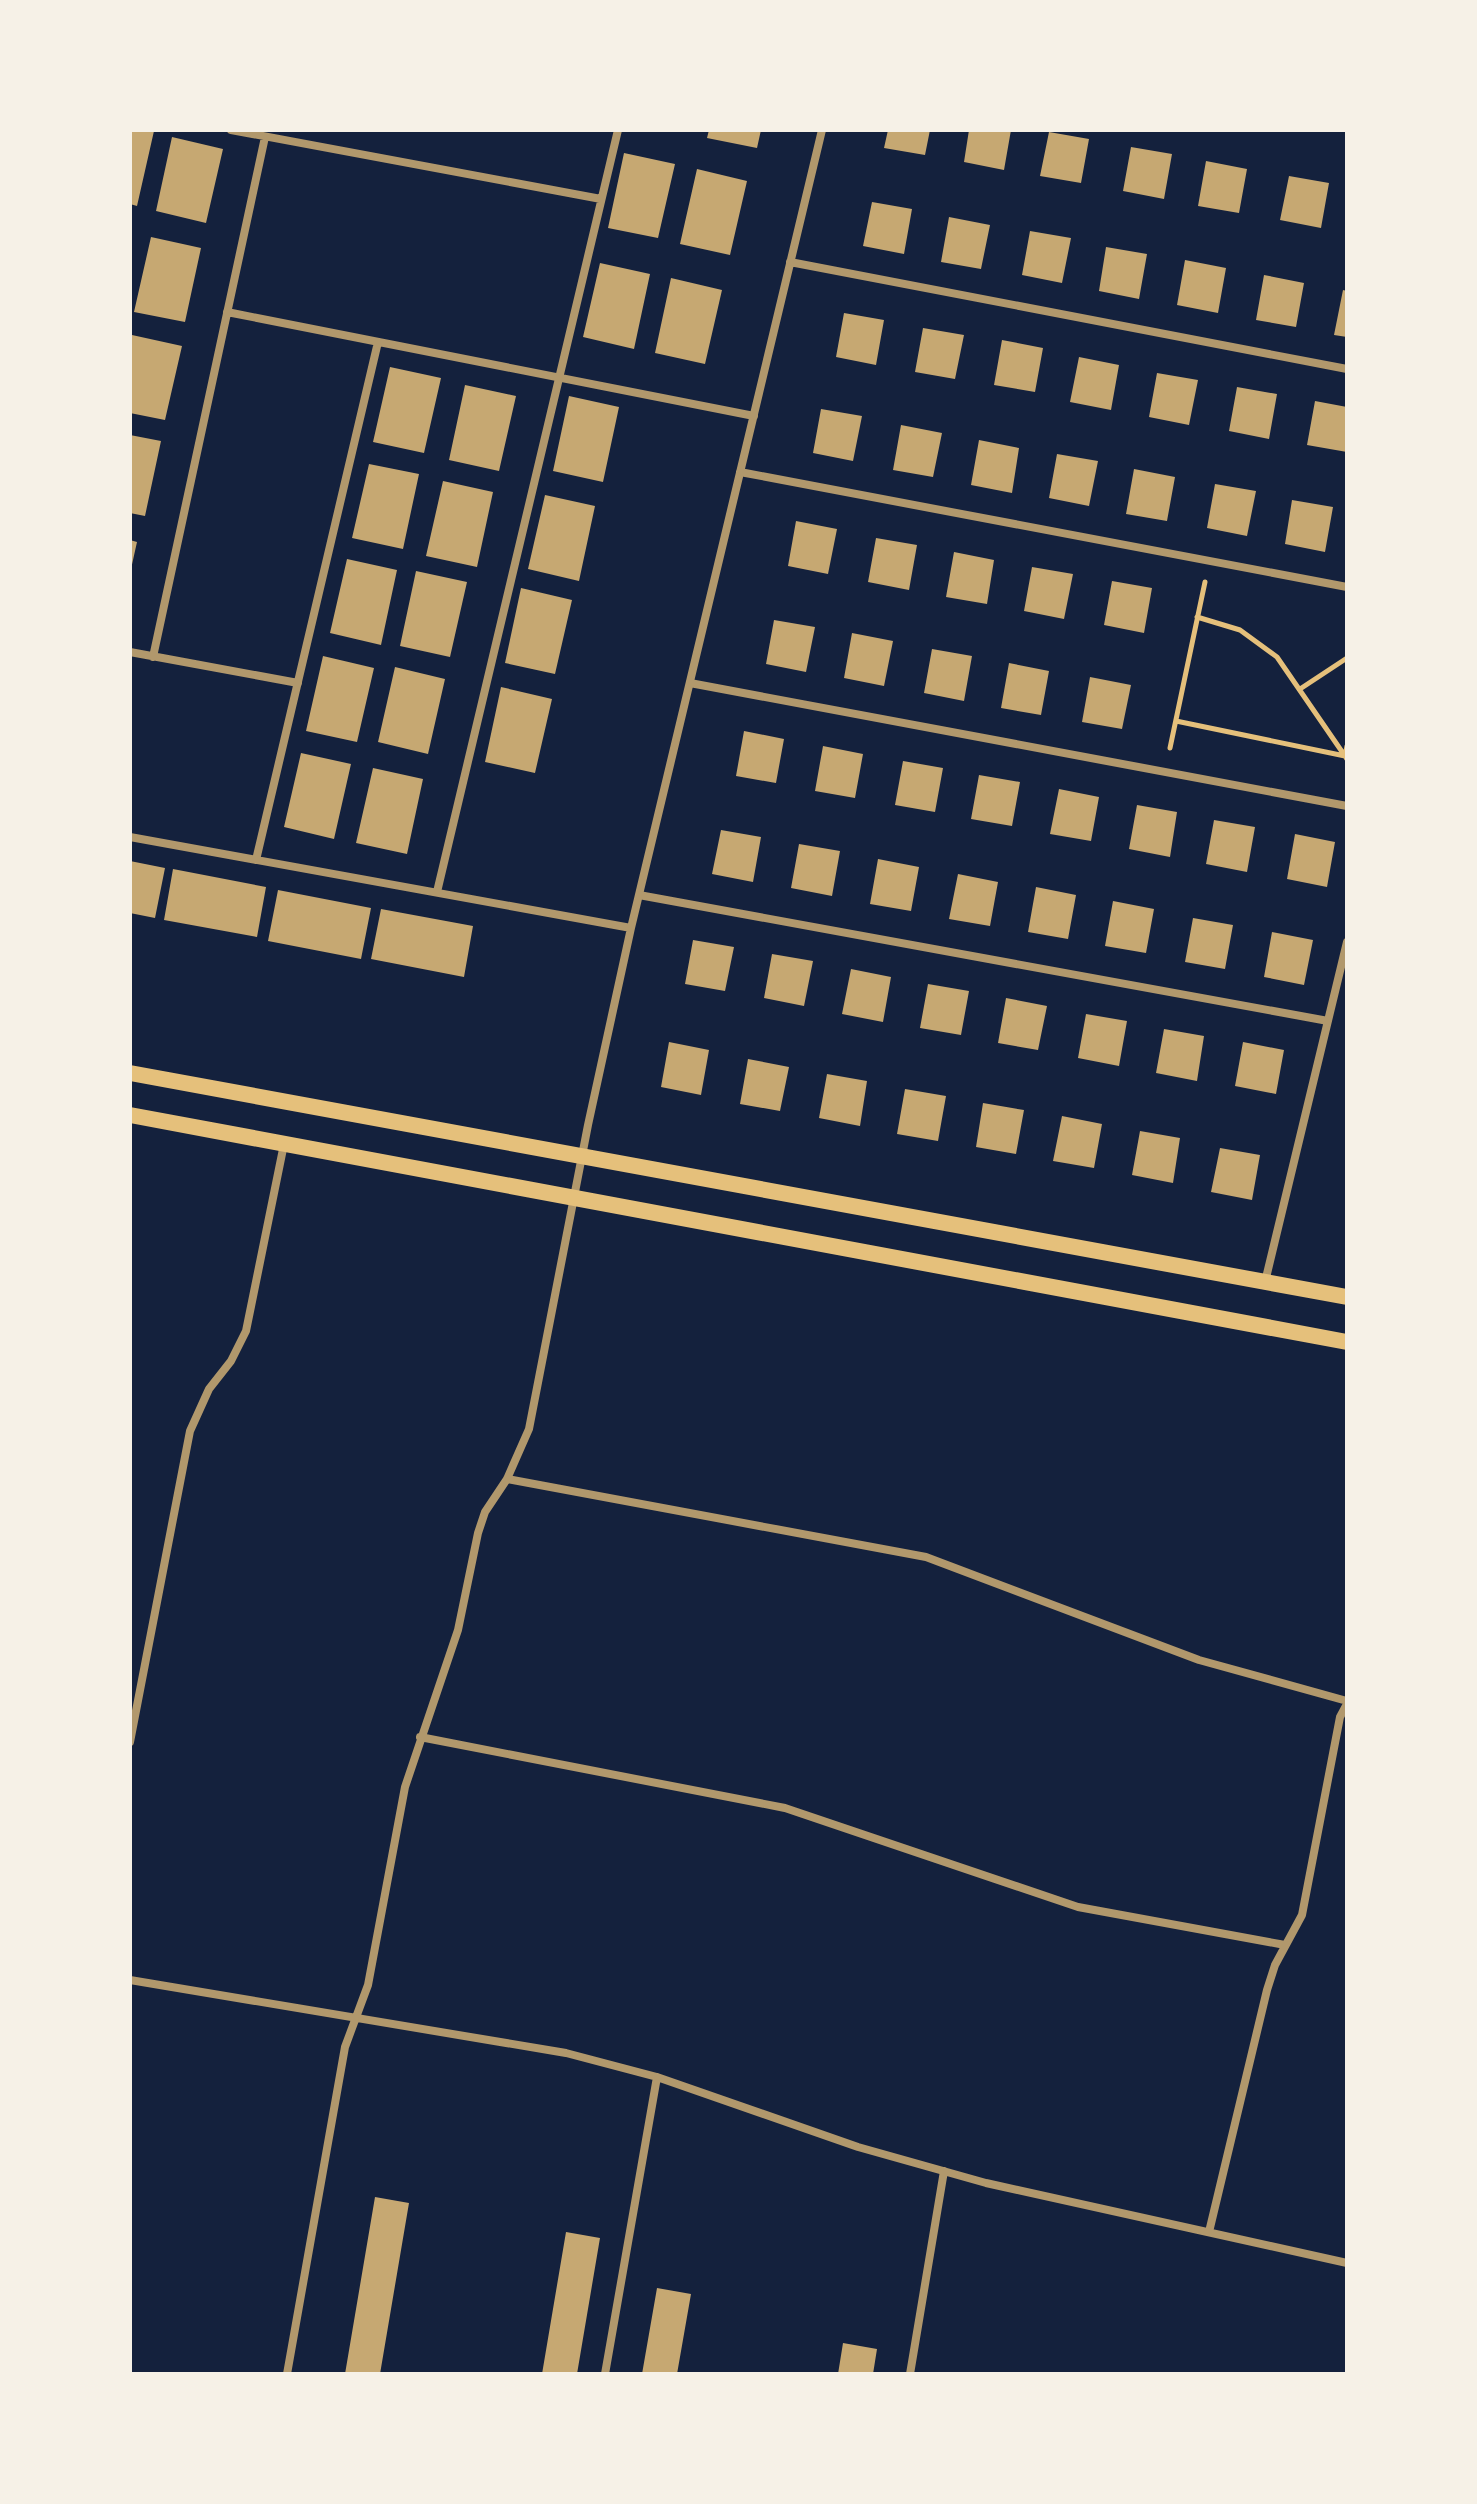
<svg xmlns="http://www.w3.org/2000/svg" width="1477" height="2504" viewBox="0 0 1477 2504" font-family="'Titillium Web',sans-serif">
<rect width="100%" height="100%" fill="#14213d"/>
<path fill="#c6a872" d="M130 130 154 131 137 206 130 204Z
M709 130H761L757 148 707 138Z
M888 130H930L925 155 884 148Z
M969 130H1011L1004 170 964 162Z
M1049 132 1089 139 1081 183 1040 176Z
M172 137 223 149 206 223 156 211Z
M1131 147 1172 154 1164 199 1123 191Z
M624 153 675 164 658 238 608 228Z
M1206 161 1247 169 1239 213 1198 206Z
M697 169 747 181 730 255 680 244Z
M1289 176 1329 183 1321 228 1280 220Z
M872 202 912 209 904 254 863 246Z
M949 217 990 225 981 269 941 262Z
M1030 231 1071 238 1062 283 1022 275Z
M151 237 201 248 185 322 134 312Z
M1106 247 1147 254 1139 299 1099 291Z
M1185 260 1226 268 1218 313 1177 305Z
M600 263 650 274 634 349 583 337Z
M1264 275 1304 283 1296 327 1256 320Z
M671 278 722 290 705 364 655 353Z
M1343 290 1347 291V337L1334 335Z
M844 313 884 320 876 365 836 357Z
M923 328 964 335 955 379 915 372Z
M132 335 182 346 165 420 130 413Z
M1002 340 1043 348 1035 392 994 385Z
M1079 357 1119 365 1111 410 1070 402Z
M390 367 441 378 424 453 373 442Z
M1157 373 1198 380 1189 425 1149 417Z
M465 385 516 396 499 471 449 460Z
M1237 387 1277 394 1269 439 1229 431Z
M569 396 619 407 603 482 553 471Z
M1315 401 1347 407V452L1307 445Z
M821 409 862 416 853 461 813 453Z
M901 425 942 433 933 477 893 470Z
M130 435 161 441 145 516 130 513Z
M979 440 1019 448 1012 493 971 485Z
M1057 454 1098 461 1089 506 1049 498Z
M369 464 419 474 403 549 352 538Z
M1134 469 1175 477 1167 521 1126 514Z
M443 481 493 492 477 567 426 556Z
M1215 484 1256 491 1247 536 1207 528Z
M545 495 595 506 579 581 528 569Z
M1292 500 1333 507 1325 552 1285 544Z
M796 521 837 529 828 574 788 566Z
M876 538 917 545 909 590 868 582Z
M130 540 137 542 131 569H130Z
M954 552 994 560 987 604 946 597Z
M347 559 397 570 381 645 330 633Z
M1032 567 1073 574 1064 619 1024 611Z
M416 571 467 582 450 657 400 646Z
M1112 581 1152 588 1144 633 1104 625Z
M521 588 572 600 555 674 505 663Z
M774 620 815 627 806 672 766 664Z
M852 633 893 641 884 686 844 678Z
M932 649 972 656 964 701 924 693Z
M323 656 374 668 357 742 306 731Z
M1009 663 1049 671 1041 715 1001 708Z
M395 667 445 679 428 754 378 742Z
M1090 677 1131 685 1122 729 1082 722Z
M501 687 552 699 535 773 485 762Z
M744 731 784 739 776 783 736 776Z
M823 746 863 754 855 798 815 791Z
M301 753 351 764 334 839 284 827Z
M903 761 943 768 935 812 895 805Z
M373 768 423 779 407 854 356 843Z
M979 775 1020 782 1012 826 971 819Z
M1059 789 1099 797 1091 841 1050 834Z
M1137 805 1177 812 1170 857 1129 849Z
M1214 820 1255 827 1247 872 1206 864Z
M721 830 761 837 753 882 712 874Z
M1295 834 1335 842 1327 887 1287 879Z
M799 844 840 851 832 896 791 888Z
M878 859 919 867 911 911 870 904Z
M130 861 165 868 155 918 130 913Z
M173 869 266 887 257 937 164 920Z
M958 874 998 882 990 926 949 919Z
M1036 887 1076 895 1068 939 1028 932Z
M278 890 371 908 361 959 268 941Z
M1113 901 1154 909 1146 953 1105 946Z
M381 909 473 926 464 977 371 959Z
M1193 918 1233 925 1225 969 1185 962Z
M1272 932 1313 940 1304 985 1264 977Z
M693 940 734 947 725 991 685 984Z
M772 954 813 961 804 1006 764 998Z
M851 969 891 977 883 1022 842 1014Z
M928 984 969 991 961 1035 920 1028Z
M1006 998 1047 1006 1038 1050 998 1043Z
M1086 1014 1127 1021 1119 1066 1078 1058Z
M1164 1029 1204 1036 1197 1081 1156 1073Z
M669 1042 709 1050 701 1095 661 1087Z
M1243 1042 1284 1050 1276 1094 1235 1086Z
M748 1059 789 1067 780 1111 740 1104Z
M827 1074 867 1081 860 1126 819 1118Z
M905 1089 946 1096 938 1141 897 1134Z
M983 1103 1024 1110 1016 1154 976 1147Z
M1062 1116 1102 1124 1094 1168 1053 1161Z
M1140 1131 1180 1138 1173 1183 1132 1175Z
M1220 1148 1260 1155 1252 1200 1211 1192Z
M375 2197 409 2203 380 2374H345Z
M566 2232 600 2238 577 2374H542Z
M657 2288 691 2294 677 2374H642Z
M843 2343 877 2349 873 2374H838Z"/>
<g fill="none" stroke-linecap="round" stroke-linejoin="round">
<path stroke="#e5c07b" stroke-width="5" d="M1197 617 1240 630 1277 657 1347 759
M1300 689 1347 658
M1176 721 1345 756 1347 746
M1170 748 1205 582"/>
<path stroke="#b1986c" stroke-width="8" d="M231 130 601 199
M790 262 1347 369
M227 312 754 416
M740 472 1347 587
M130 652 298 683
M153 657 265 137
M690 683 1347 806
M130 837 631 928
M256 860 378 342
M437 892 618 130
M639 895 1328 1021
M1265 1282 1347 942
M507 1479 926 1557 1199 1660 1347 1701
M420 1737 785 1808 1078 1907 1285 1945
M130 1742 190 1431 209 1389 231 1361 246 1331 284 1144
M130 1980 566 2053 657 2077 858 2147 986 2183 1347 2263
M1209 2232 1267 1990 1275 1965 1302 1915 1340 1717 1347 1704
M287 2374 345 2047 368 1985 405 1787 458 1630 478 1533 485 1512 507 1479 529 1429 588 1125 631 928 822 130
M605 2374 657 2077
M910 2374 944 2171"/>
<path stroke="#e5c07b" stroke-width="16" d="M130 1073 1347 1297
M130 1115 1347 1342"/>
</g>
<rect width="1477" height="2504" fill="none" stroke="#f6f1e7" stroke-width="264"/>
</svg>
